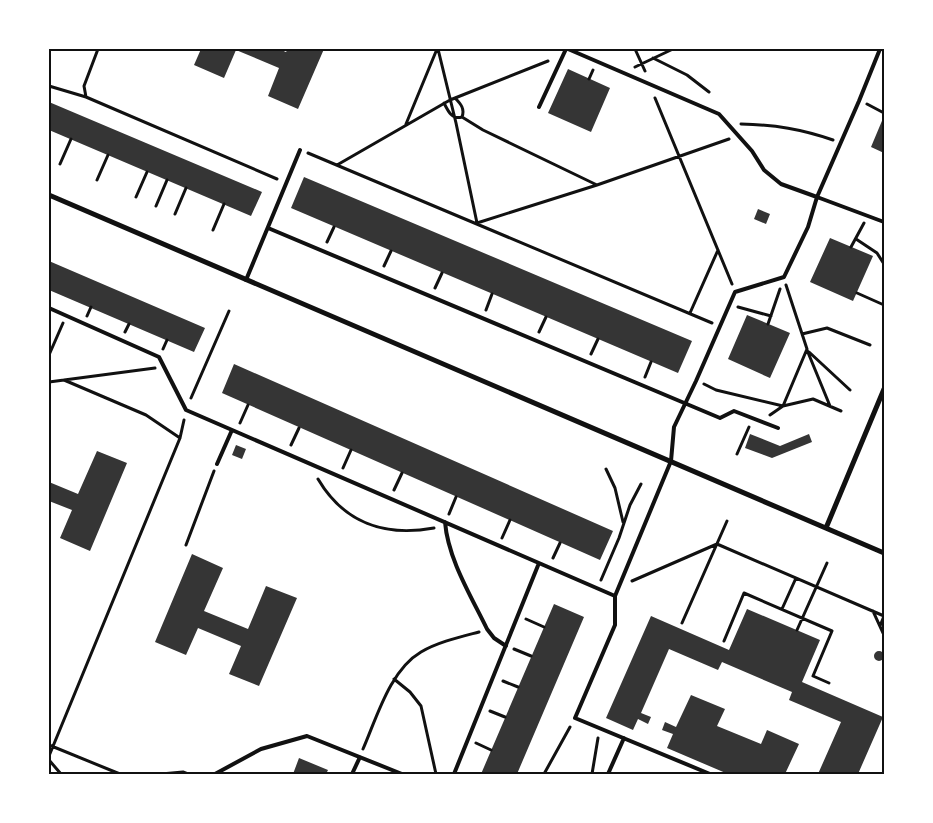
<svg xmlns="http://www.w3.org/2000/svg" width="933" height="823" viewBox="0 0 933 823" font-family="Helvetica,sans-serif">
<rect width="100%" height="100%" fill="#fff"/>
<path fill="#353535" d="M201 49H279L286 52 288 49H324L298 109 268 96 279 68 236 50 224 78 194 65Z
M568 69 610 88 591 132 548 113Z
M49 102 262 192 251 216 49 130Z
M884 116V153L871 147Z
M304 177 692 341 678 373 291 208Z
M758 209 770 214 766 224 754 219Z
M830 238 873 256 853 301 810 282Z
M49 261 205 328 194 352 49 290Z
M747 315 790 333 770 378 728 359Z
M234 364 613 531 600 560 222 393Z
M750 434 780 446 809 434 812 442 772 458 745 448Z
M236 445 246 449 242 459 232 455Z
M97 451 127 463 90 551 60 538 72 510 49 501V482L78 494Z
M192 554 223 568 204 611 248 629 266 586 297 598 259 686 229 674 241 646 198 628 186 655 155 642Z
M554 604 584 617 517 774H481Z
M747 609 820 640 802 682 883 717 858 774H818L841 722 789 700 792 692 722 662 718 670 669 649 641 713 651 717 648 724 638 719 633 730 606 718 651 616 729 650Z
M874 656a5 5 0 1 1 10 0a5 5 0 1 1-10 0Z
M691 695 725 709 717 726 761 744 767 730 799 744 785 774H728L667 748 673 734 662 730 665 722 676 727Z
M299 758 328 770 326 774H293Z"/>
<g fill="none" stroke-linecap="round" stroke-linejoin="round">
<path stroke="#111" stroke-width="3" d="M438 49 456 123 477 223 597 185 729 139
M635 49 645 71
M653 58 687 75 709 92
M635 67 673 49
M589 79 593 70
M49 86 86 97 277 179
M86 97 84 86 98 49
M655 98 732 284
M444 103C448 111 452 120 462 117 465 109 461 104 455 98
M867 104 884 113
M462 117 483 130 597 185
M406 124 437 49
M741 124C776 125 801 129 833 140
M308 153 712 323
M60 164 71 139
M337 165 450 100 548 61
M97 180 108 155
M136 197 147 172
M156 206 167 180
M175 214 186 188
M213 230 224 204
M856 239 877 253 884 264
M327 242 334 227
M851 247 864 223
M384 266 391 251
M435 288 442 273
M857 293 884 305
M738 307 771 316
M486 310 492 294
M690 313 718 250
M87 316 91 307
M768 324 780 289
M125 332 129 324
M539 332 546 317
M802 334 827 328 870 345
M163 349 167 340
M807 350 830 406
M809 352 850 390
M591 354 598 339
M49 355 63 323
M645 377 651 362
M64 380 146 415 180 438
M49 382 155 368
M704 384 716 390 783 406 807 349 786 285
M191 398 229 311
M770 415 783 406 813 399 841 411
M240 423 248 405
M291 445 299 428
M737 454 749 427
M343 468 351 450
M606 469 615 488 623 522
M318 479C344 523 385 537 434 528
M394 490 402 473
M449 514 456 497
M502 538 510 520
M186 545 214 471
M553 558 560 543
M601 580 619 538 630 505 641 484
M632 581 717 544 884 616
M782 609 796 578
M873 611 884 635
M526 619 544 627
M682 623 727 521
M880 626 884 616
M797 630 827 563
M724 641 744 593 832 631 813 676 829 683
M514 649 531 656
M394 679 410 692 421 706 436 774
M503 681 518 687
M490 711 505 717
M476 743 491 750
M49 745 120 774
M363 749C377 717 390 670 421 652 438 642 460 637 479 632
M49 756 180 438 184 420
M49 760 61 774
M161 774 183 772 188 774
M544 774 570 727
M592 774 598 738"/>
<path stroke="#111" stroke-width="4" d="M568 49 719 114 752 151 764 170 781 184 817 197 808 227 784 277 735 292 696 381 674 427 671 461 615 596
M880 49 859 101 817 197 884 222
M539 107 566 49
M268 228 720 418 734 411 778 428
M246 280 300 150
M49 308 159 357 186 410 615 596V625L575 718 710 774
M217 464 232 430
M445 522C448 559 471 596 487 629L494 638 506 646
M215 774 261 749 307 736 402 774
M352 774 360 757
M454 774 539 563
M608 774 624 738"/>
<path stroke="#111" stroke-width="5" d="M49 195 884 553
M826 528 884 389"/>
</g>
<rect width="933" height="823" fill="none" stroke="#ffffff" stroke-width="100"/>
<rect x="50" y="50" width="833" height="723" fill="none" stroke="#111" stroke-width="2"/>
</svg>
